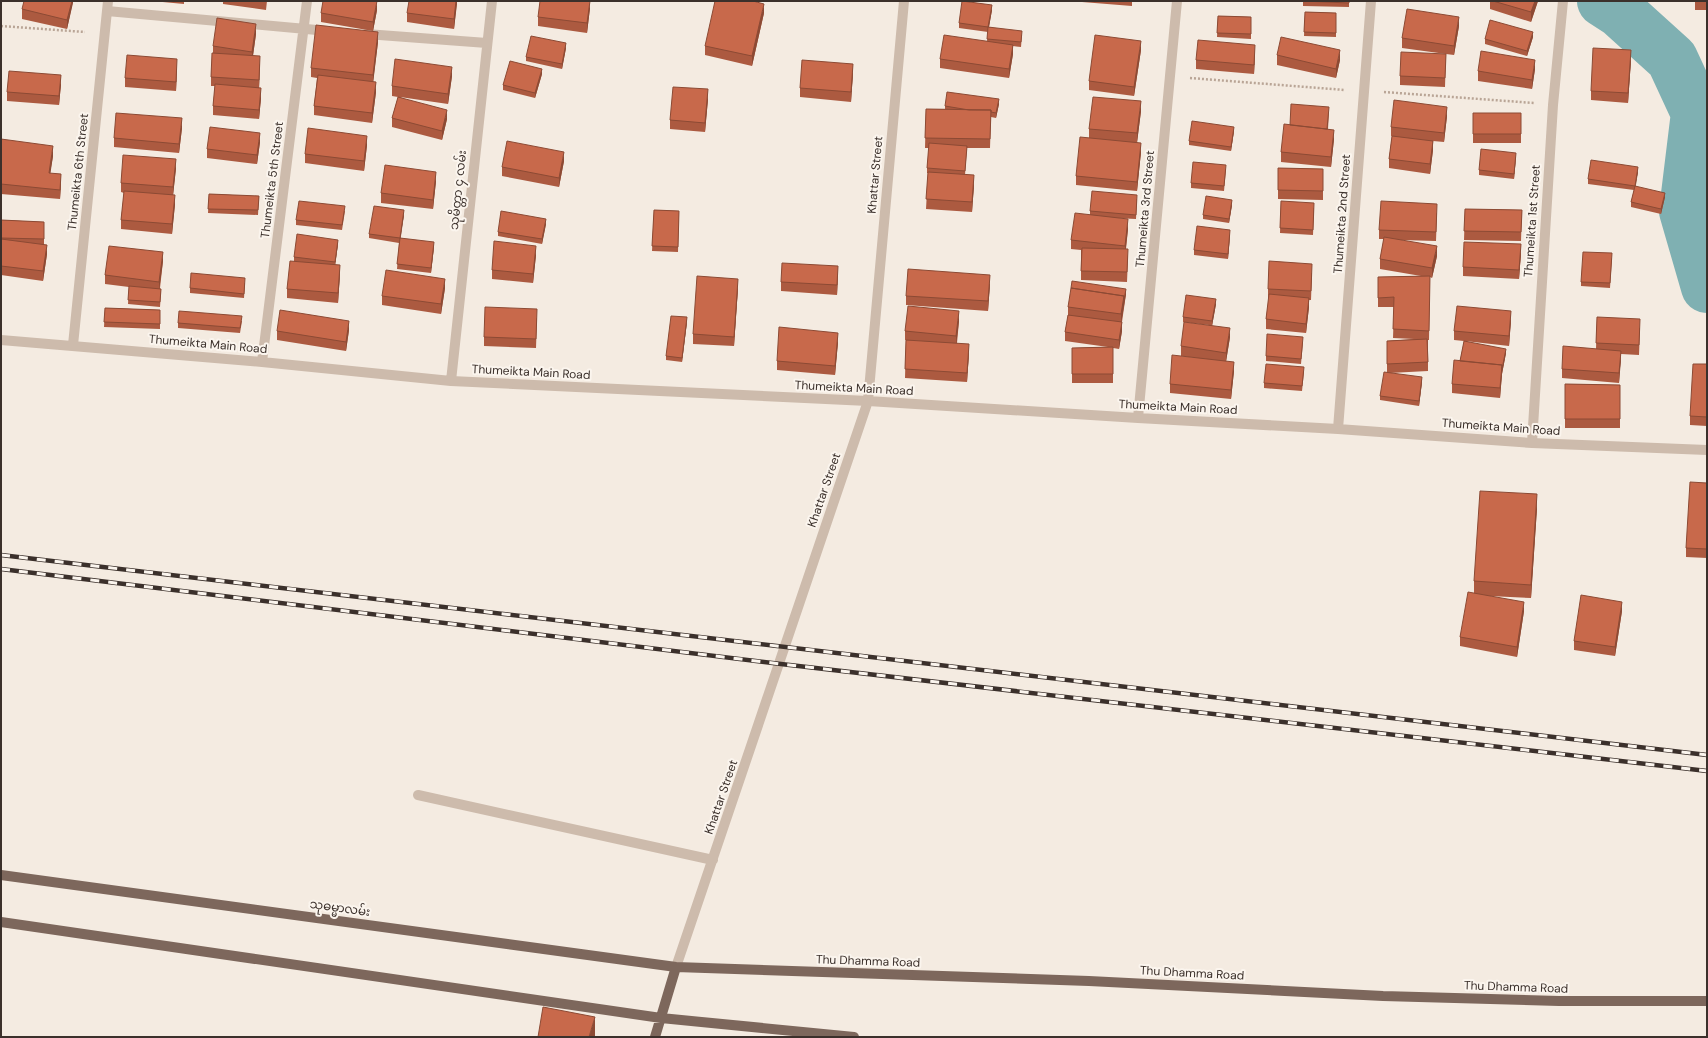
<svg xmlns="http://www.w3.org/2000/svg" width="1708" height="1038" viewBox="0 0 1708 1038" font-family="'DM Sans','Noto Sans Myanmar',sans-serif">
<rect width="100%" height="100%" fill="#f4ebe1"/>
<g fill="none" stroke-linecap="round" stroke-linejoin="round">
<path stroke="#7fb0b2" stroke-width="52" d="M1603 1 1620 12 1672 59 1697 113 1685 211 1707 287"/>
<path stroke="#b9a596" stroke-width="2.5" stroke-dasharray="2 2" stroke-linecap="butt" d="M1 26 85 32
M1190 78 1345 90
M1384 92 1534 103"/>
<path stroke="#cdbbac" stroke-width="10" d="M107 11 328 31
M366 34 487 43
M1 340 262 362 451 381 868 401 1138 418 1338 429 1532 443 1707 450
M73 345 108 1
M262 362 307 1
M451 381 492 1
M1138 418 1177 1
M1338 429 1371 1
M1532 443 1553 105 1563 1
M418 795 713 860
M676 967 868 401 904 1"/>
<path stroke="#7d675c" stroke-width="10" d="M1 875 676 967 1089 981 1383 996 1559 1001H1707
M1 922 661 1018 854 1037
M655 1037 676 967"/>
<g stroke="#3b302b" stroke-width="4.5">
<path id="rail" d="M1 555 1707 755
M1 569 781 664 1707 771"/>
</g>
<use href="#rail" stroke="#fbf5ee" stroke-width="3" stroke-dasharray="9" stroke-linecap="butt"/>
</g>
<path fill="#ac5a40" d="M73 1 67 29 22 19V9Z
M152 1H184V4Z
M223 1H267L266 10 223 4Z
M457 1 454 29 407 22V13Z
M1082 1H1132V6L1082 2Z
M1303 1H1349V7L1303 6Z
M1490 1H1538L1531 22 1490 9Z
M1695 1H1707V10H1695Z
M590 8 587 33 538 26V17Z
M377 10 373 31 321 22V13Z
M992 10 989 27 1022 35 1021 47 1013 46V54L1009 78 940 68V59L987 41 988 32 959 28V23Z
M1305 12 1336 13V37L1304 36Z
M764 13 752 66 705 55V46Z
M1218 16 1251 17V39L1217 37Z
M1459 26 1454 55 1446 54 1445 87 1400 85V76L1446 54 1402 48V38Z
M256 34 253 56 260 65 259 88 261 98 259 119 213 115V106L215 86H211V77L213 53V46Z
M1533 37 1527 56 1485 44V39Z
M378 42 373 82 376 92 372 123 314 115V106L317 78 311 77V68Z
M566 48 562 69 526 61V57Z
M1141 50 1134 96 1089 90V81Z
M1255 55 1254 74 1196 69V60Z
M1277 55 1340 60 1336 78 1277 65Z
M1631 60 1628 103 1591 100V91Z
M177 69 176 91 125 87V78Z
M1535 69 1532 89 1478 81V71Z
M853 73 851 102 800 97V88Z
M542 74 535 98 503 90V85Z
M452 76 448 104 400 97 447 119 442 140 392 127V118L398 97 392 96V86Z
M61 84 59 105 7 101V92Z
M708 99 705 132 670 129V120Z
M999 104 996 118 991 117 990 148H967L965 175 974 185 972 212 926 209 928 173H927V168L929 148H925L926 109H945V106Z
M1141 111 1137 142 1141 152 1137 191 1076 185V176L1089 138V129Z
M1329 112 1328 129 1334 139 1331 167 1281 162V152L1290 125Z
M1473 113H1521V143H1473Z
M1447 116 1444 142 1433 141V150L1430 174 1389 168V159L1392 136H1391V127Z
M182 128 179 153 114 147V138Z
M1234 131 1231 151 1189 145V141Z
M1 139 53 156 50 173 61 184 60 199 1 194Z
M260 142 257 164 207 158V149Z
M367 145 364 171 305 163V154Z
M1516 157 1514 179 1479 175V170Z
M564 161 559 187 502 176V167Z
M176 168 173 195 175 204 172 234 121 229V220L124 193 121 192V183Z
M1278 168 1323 169V200L1278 199Z
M1226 169 1224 191 1191 188V183Z
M1638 172 1635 186 1665 197 1661 214 1631 207V202L1634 190 1588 184V179Z
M436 181 433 209 381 203V193Z
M209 194 259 196 258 215 208 213Z
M1137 199 1136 219 1114 218 1128 229 1126 249 1128 258 1127 282 1081 280V250L1071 249V240L1090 215V211Z
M1281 201 1314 208 1313 235 1280 233Z
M1232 205 1229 223 1203 219V215Z
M1465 209 1522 210 1521 241 1464 240Z
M654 210 679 211 678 252 652 251Z
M345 211 342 230 296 225V220Z
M1437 213 1436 241 1401 240 1437 256 1432 278 1430 277 1429 340H1428V371L1390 373 1422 382 1419 406 1380 400V396L1387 372V341L1414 339 1393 338 1394 307H1378V277L1421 276 1380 269V259L1384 239H1379V230Z
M404 215 400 238 434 247 431 273 397 269 399 243 369 238V234Z
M1 220 44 222V245L47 254 43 281 1 275Z
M546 224 542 244 498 236V232Z
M1230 235 1228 259 1194 255V250Z
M338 244 335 265 340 274 338 303 287 298V289L294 261V257Z
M1521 253 1519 279 1463 276V267Z
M536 255 533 283 492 279V270Z
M1612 258 1610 288 1581 286V282Z
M163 261 160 288 161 293 160 307 128 304 129 287 105 284V275Z
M1312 273 1311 300H1309V307L1306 333 1266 329V319L1269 298H1268V289Z
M838 275 837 295 781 291V282Z
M245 283 244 298 190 293V288Z
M990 284 988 311 906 305V296Z
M445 288 441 314 382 305V296Z
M738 288 734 346 693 344V334Z
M1126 294 1122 322V331L1119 349 1113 348V383H1072V348L1108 347 1065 341V332L1068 316V307Z
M1216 304 1212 326 1230 337 1226 361 1234 371 1231 399 1170 393V384L1195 358 1181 356V346L1209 325 1183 322V317Z
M105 308 160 310V329L104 327Z
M1597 317 1640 328 1639 355 1621 354 1619 383 1562 378V369L1596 349Z
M537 318 536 348 484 346V337Z
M1511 320 1509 346 1465 341 1506 353 1502 374 1500 398 1452 393V384L1460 361 1464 341 1454 340V331Z
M242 321 240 333 178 328V323Z
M959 321 957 343 969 353 967 382 905 378 906 340H905V331Z
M687 322 682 362 666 360V356Z
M349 330 346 351 277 340V331Z
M838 342 835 375 777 370V361Z
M1303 342 1301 364 1266 361V356Z
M1707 364V426L1690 425V416Z
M1304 372 1302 391 1264 388V383Z
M1565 384 1620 385V428H1565Z
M1707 483V558L1686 557V548Z
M1537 508 1531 598 1489 596 1524 611 1517 657 1460 646V637L1474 593V581Z
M1622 611 1615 656 1574 650V641Z"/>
<path fill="#8c4a34" d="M72 1H73V3L67 29V20Z
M377 1V10L373 31V22Z
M456 1H457V4L454 29V19Z
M590 1V8L587 33V23Z
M1535 1H1538L1531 22V12Z
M764 4V13L752 66V56Z
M992 5V10L988 32V27Z
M1459 17V26L1454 55V46Z
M256 24V34L252 62V52Z
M378 32V42L373 84V75Z
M1533 32V37L1527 56V51Z
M1141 41V50L1134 96V87Z
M566 43V48L562 69V64Z
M1013 45V54L1009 78V69Z
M1255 45V55L1254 74V65Z
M1340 50V60L1336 78V69Z
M1631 50V60L1628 103V93Z
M260 56V65L259 89V80Z
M177 59V69L176 91V82Z
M1535 60V69L1532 89V80Z
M853 64V73L851 102V92Z
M452 67V76L448 104V94Z
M542 69V74L535 98V93Z
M61 75V84L59 105V96Z
M376 82V92L372 123V113Z
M261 88V98L259 119V110Z
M708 89V99L705 132V123Z
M999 99V104L996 118V113Z
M1141 101V111L1137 143V133Z
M1447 107V116L1444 142V133Z
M447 110V119L442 140V131Z
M182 118V128L179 153V144Z
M1234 127V131L1231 151V147Z
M1334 130V139L1331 167V157Z
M260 133V142L257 164V155Z
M367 136V145L364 171V161Z
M1433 141V150L1430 174V164Z
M1141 143V152L1137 191V182Z
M53 146V156L49 183V173Z
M564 152V161L559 187V178Z
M1516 153V157L1514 179V174Z
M176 159V168L173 196V187Z
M1638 167V172L1635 191V186Z
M436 172V181L433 209V200Z
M61 174V184L60 199V190Z
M974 175V185L972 212V202Z
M1665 193V197L1661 214V209Z
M175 195V204L172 234V224Z
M1232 200V205L1229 223V219Z
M404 210V215L400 243V238Z
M546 219V224L542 244V239Z
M1128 219V229L1125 255V246Z
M1230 230V235L1228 259V254Z
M338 240V244L335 267V262Z
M434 242V247L431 273V268Z
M1521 244V253L1519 279V270Z
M47 245V254L43 281V271Z
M536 246V255L533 283V274Z
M1437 246V256L1432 278V268Z
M163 252V261L159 291V282Z
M340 265V274L338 303V293Z
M838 266V275L837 295V285Z
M990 275V284L988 311V301Z
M445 279V288L441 314V304Z
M738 279V288L734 346V337Z
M1126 289V294L1121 324V314L1124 296Z
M1309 298V307L1306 333V324Z
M1216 299V304L1212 326V321Z
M959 311V321L956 346V336Z
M1511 311V320L1509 346V336Z
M687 317V322L682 362V358Z
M349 321V330L346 351V342Z
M1122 322V331L1119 349V340Z
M1230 328V337L1226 362V353Z
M838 333V342L835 375V366Z
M969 344V353L967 382V373Z
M1506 349V353L1502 374 1500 398V388L1502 365Z
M1621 351V360L1619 383V373Z
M1234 362V371L1231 399V390Z
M1422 377V382L1419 406V401Z
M1537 494V508L1531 598V585Z
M1524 602V611L1517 657V647Z
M1622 602V611L1615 656V647Z
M595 1017V1037H589Z"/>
<path fill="#c8694b" stroke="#8c4a34" d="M24 1H72L67 20 22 9Z
M323 1H377L373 22 321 13Z
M409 1H456L454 19 407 13Z
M540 1H590L587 23 538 17Z
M715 1H753L764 4 752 56 705 46Z
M962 1 992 5 988 27 959 23Z
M1303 1H1349V3Z
M1493 1H1535L1531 12Z
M1407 9 1459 17 1454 46 1402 38Z
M1305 12 1336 13V33L1304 32Z
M1218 16 1251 17V34L1217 33Z
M217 18 256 24 252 52 213 46Z
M1490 20 1533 32 1527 51 1485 39Z
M316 25 378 32 373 75 311 68Z
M988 27 1022 31 1021 42 987 39Z
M944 35 1013 45 1009 69 940 59Z
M1095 35 1141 41 1134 87 1089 81Z
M531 36 566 43 562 64 526 57Z
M1281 37 1340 50 1336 69 1277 55Z
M1198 40 1255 45 1254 65 1196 60Z
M1593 48 1631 50 1628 93 1591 91Z
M1481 51 1535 60 1532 80 1478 71Z
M1401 52 1446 54 1445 78 1400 76Z
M212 53 260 56 259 80 211 77Z
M127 55 177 59 176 82 125 78Z
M395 59 452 67 448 94 392 86Z
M802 60 853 64 851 92 800 88Z
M510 61 542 69 535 93 503 85Z
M9 71 61 75 59 96 7 92Z
M318 75 376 82 372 113 314 106Z
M215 84 261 88 259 110 213 106Z
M673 87 708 89 705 123 670 120Z
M947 92 999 99 996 113 991 112V110H969L945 106Z
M398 97 447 110 442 131 392 118Z
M1093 97 1141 101 1137 133 1089 129Z
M1394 100 1447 107 1444 133 1391 127Z
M1291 104 1329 107 1327 129 1290 125Z
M926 109 991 110 990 139 925 138Z
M116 113 182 118 179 144 114 138Z
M1473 113H1521V134H1473Z
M1192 121 1234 127 1231 147 1189 141Z
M1284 124 1334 130 1331 157 1281 152Z
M210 127 260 133 257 155 207 149Z
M308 128 367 136 364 161 305 154Z
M1392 136 1433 141 1430 164 1389 159Z
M1080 137 1141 143 1137 182 1076 176Z
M1 139 53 146 49 173 61 174 60 190 1 184Z
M507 141 564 152 559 178 502 167Z
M929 143 967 146 965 171 927 168Z
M1481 149 1516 153 1514 174 1479 170Z
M123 155 176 159 173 187 121 183Z
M1591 160 1638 167 1635 186 1588 179Z
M1193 162 1226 165 1224 186 1191 183Z
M385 165 436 172 433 200 381 193Z
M1278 168 1323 169V191L1278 190Z
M928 172 974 175 972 202 926 199Z
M1635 186 1665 193 1661 209 1631 202Z
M124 191 175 195 172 224 121 220Z
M1092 191 1137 195 1136 215 1090 211Z
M209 194 259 196 258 210 208 209Z
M1206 196 1232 200 1229 219 1203 215Z
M299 201 345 206 342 225 296 220Z
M1281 201 1314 203 1313 230 1280 228Z
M1381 201 1437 204 1436 232 1379 230Z
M374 206 404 210 400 238 369 234Z
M1465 209 1522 210 1521 232 1464 231Z
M654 210 679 211 678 247 652 246Z
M501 211 546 219 542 239 498 232Z
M1075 213 1128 219 1125 246 1071 240Z
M1 220 44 222V239L1 238Z
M1197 226 1230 230 1228 254 1194 250Z
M297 234 338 240 335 262 294 257Z
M1384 237 1437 246 1432 268 1380 259Z
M400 238 434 242 431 268 397 264Z
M1 239 47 245 43 271 1 266Z
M494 241 536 246 533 274 492 270Z
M1464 242 1521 244 1519 270 1463 267Z
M109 246 163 252 159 282 105 275Z
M1082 248 1128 249 1127 272 1081 271Z
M1583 252 1612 253 1610 283 1581 282Z
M290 261 340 265 338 293 287 289Z
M1269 261 1312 264 1311 291 1268 289Z
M782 263 838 266 837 285 781 282Z
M908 269 990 275 988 301 906 296Z
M386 270 445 279 441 304 382 296Z
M191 273 245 278 244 294 190 288Z
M697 276 738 279 734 337 693 334Z
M1430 276 1429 331 1393 329 1394 297 1378 298V277Z
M1072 281 1126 289 1124 300V296L1071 288Z
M129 286 161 289 160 302 128 300Z
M1071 288 1124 296 1121 314 1068 307Z
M1269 294 1309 298 1306 324 1266 319Z
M1186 295 1216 299 1212 321 1183 317Z
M908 306 959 311 956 336 905 331Z
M1457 306 1511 311 1509 336 1454 331Z
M485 307 537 309 536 339 484 337Z
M105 308 160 310V324L104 322Z
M280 310 349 321 346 342 277 331Z
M179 311 242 316 240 328 178 323Z
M1068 315 1122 322 1119 340 1065 332Z
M671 316 687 317 682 358 666 356Z
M1597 317 1640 319 1639 345 1596 343Z
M1184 322 1230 328 1226 353 1181 346Z
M779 327 838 333 835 366 777 361Z
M1267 334 1303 337 1301 359 1266 356Z
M1427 339 1428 362 1387 364V341Z
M906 340 969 344 967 373 905 369Z
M1464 341 1506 349 1502 369V365L1460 361Z
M1563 346 1621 351 1619 373 1562 369Z
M1113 347V374H1072V348Z
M1172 355 1234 362 1231 390 1170 384Z
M1454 360 1502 365 1500 388 1452 384Z
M1266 364 1304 367 1302 386 1264 383Z
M1693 364H1707V417L1690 416Z
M1384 372 1422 377 1419 401 1380 396Z
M1565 384 1620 385V419H1565Z
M1690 482 1707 483V549L1686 548Z
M1480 491 1537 494 1531 585 1474 581Z
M1468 592 1524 602 1517 647 1460 637Z
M1581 595 1622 602 1615 647 1574 641Z
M543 1007 595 1017 589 1037H538Z"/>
<g text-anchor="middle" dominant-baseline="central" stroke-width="4" stroke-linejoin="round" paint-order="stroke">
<g font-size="12" fill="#3b302b" stroke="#fbf5ee">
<text transform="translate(78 172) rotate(-84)">Thumeikta 6th Street</text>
<text transform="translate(875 175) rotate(-85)">Khattar Street</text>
<text transform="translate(272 180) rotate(-83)">Thumeikta 5th Street</text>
<text transform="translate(458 190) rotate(-84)">သုမိတ္တာ ၄ လမ်း</text>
<text transform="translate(1145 209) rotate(-85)">Thumeikta 3rd Street</text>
<text transform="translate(1342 214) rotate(-86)">Thumeikta 2nd Street</text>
<text transform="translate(1532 221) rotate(-86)">Thumeikta 1st Street</text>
<text transform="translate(208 344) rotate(5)">Thumeikta Main Road</text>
<text transform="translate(531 372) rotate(3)">Thumeikta Main Road</text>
<text transform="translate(854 388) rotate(3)">Thumeikta Main Road</text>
<text transform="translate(1178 407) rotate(3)">Thumeikta Main Road</text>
<text transform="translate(1501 427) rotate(4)">Thumeikta Main Road</text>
<text transform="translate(824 490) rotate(-71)">Khattar Street</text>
<text transform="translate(721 797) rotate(-71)">Khattar Street</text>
<text transform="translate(340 908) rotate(8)">သုဓမ္မာလမ်း</text>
<text transform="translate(868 961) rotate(2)">Thu Dhamma Road</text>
<text transform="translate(1192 973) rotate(3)">Thu Dhamma Road</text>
<text transform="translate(1516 987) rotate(2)">Thu Dhamma Road</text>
</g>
</g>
<rect width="1708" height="1038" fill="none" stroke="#3b302b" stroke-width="4"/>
</svg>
